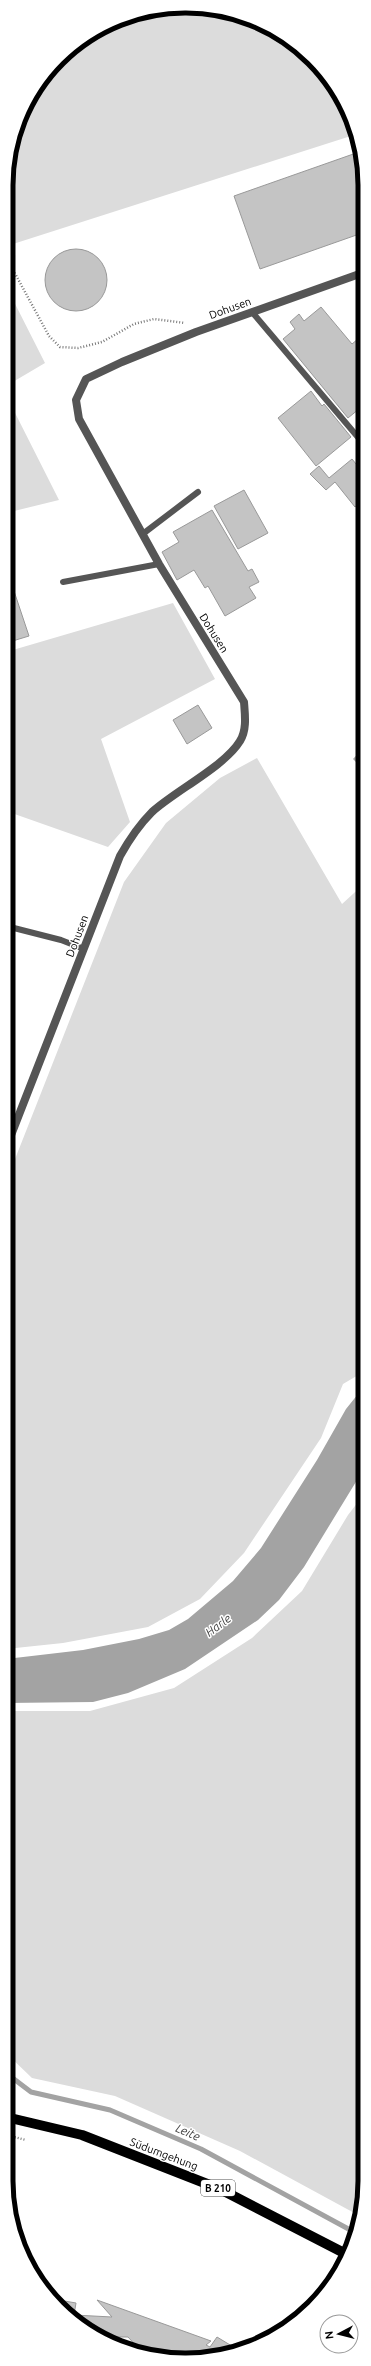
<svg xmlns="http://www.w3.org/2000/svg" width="371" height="2366" viewBox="0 0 371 2366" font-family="Ubuntu,sans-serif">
<rect width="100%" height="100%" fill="#fff"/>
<path fill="#dcdcdc" d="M197 6 254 20 312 58 347 106 354 135 13 244 6 250V174L25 106 67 50 128 15Z
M6 286 45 363 6 386Z
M6 395 59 500 6 513Z
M173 603 215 679 101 739 130 822 108 847 6 811V652Z
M257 758 342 904 365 883V1371L343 1384 321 1438 244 1553 200 1599 148 1627 63 1643 6 1649V1182L124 882 166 823 220 778Z
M365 1493V2192L358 2215 240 2151 115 2096 32 2078 6 2053V1711H90L174 1688 252 1638 302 1591 348 1515Z"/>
<path fill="#a3a3a3" d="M365 746V771L353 759Z
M365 1390V1467L304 1567 279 1600 258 1620 185 1669 128 1693 93 1702 6 1703V1659L83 1650 139 1639 169 1630 188 1619 233 1581 261 1548 317 1460 346 1409 358 1394Z"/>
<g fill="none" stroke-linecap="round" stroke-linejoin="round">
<path stroke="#a3a3a3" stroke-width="5" d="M6 2073 31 2092 110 2110 201 2149 354 2232"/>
</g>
<path fill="#c4c4c4" stroke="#999" d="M359 152 365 174V232L260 269 234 196Z
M45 280a31 31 0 1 1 62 0a31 31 0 1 1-62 0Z
M321 307 352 344 365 333V404L348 418 283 339 295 329 290 322 299 314 304 321Z
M311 391 322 406 324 404 351 437 316 466 278 418Z
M352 459 365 475V499L355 507 335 482 326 490 310 474 319 466 329 478Z
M244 490 268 533 238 549 214 506Z
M212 510 248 571 252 569 259 582 249 587 256 598 225 616 208 586 205 588 194 570 177 580 162 552 179 542 173 532Z
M14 591 29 636 6 643V593Z
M198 705 212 728 187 744 173 720Z
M53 2299 76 2303 74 2315 112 2317 97 2300 211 2341 206 2345 210 2347 217 2337 240 2351 174 2360 140 2350 128 2337H100L58 2307Z"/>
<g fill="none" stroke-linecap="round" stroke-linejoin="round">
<path stroke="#777" stroke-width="2.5" stroke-dasharray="1 2" stroke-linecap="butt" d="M6 257 49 336 60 347 78 348 102 342 134 324 154 319 185 323
M6 2135 26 2140"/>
<path stroke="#555" stroke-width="6" d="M252 312 362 442 365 440
M144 533 198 492
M63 582 159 564
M6 926 61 940 84 949"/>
<path stroke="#555" stroke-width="8" d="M6 1148 120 856C129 840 139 825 152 812 175 791 225 766 240 741 247 730 245 715 244 702L159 564 79 419 76 400 86 379 122 362 196 332 365 272"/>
<path stroke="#000" stroke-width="10" d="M6 2117 82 2135 220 2189 348 2255"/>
</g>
<g text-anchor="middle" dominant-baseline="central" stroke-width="3" stroke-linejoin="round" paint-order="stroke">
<rect fill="#fff" stroke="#4c4c4c" stroke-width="1" x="201" y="2180" width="34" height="16" rx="3"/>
<g font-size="10" font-weight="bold" fill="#000">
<text x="218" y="2188">B 210</text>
</g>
<g font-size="11" fill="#000" stroke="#fff">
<text transform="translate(230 308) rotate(-20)">Dohusen</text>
<text transform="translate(214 633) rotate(58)">Dohusen</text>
<text transform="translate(77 936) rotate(-69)">Dohusen</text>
<text transform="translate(164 2154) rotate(21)">Südumgehung</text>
</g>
<g font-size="12" font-style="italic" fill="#444" stroke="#fff">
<text transform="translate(218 1625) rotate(-37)">Harle</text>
<text transform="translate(188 2132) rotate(23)">Leite</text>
</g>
</g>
<path d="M0 0H371V2366H0ZM185 13H186A172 172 0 0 1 358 185V2181A172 172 0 0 1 186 2353H185A172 172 0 0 1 13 2181V185A172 172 0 0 1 185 13Z" fill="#fff" fill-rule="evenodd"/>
<path fill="none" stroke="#000" stroke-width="5" d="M185 13H186A172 172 0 0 1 358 185V2181A172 172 0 0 1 186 2353H185A172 172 0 0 1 13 2181V185A172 172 0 0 1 185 13Z"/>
<g transform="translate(339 2334) rotate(263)"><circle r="19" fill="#ffffff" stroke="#999999"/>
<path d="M0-3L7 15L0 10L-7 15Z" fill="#000000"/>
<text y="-6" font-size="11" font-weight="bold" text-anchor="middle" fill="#000000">N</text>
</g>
</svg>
